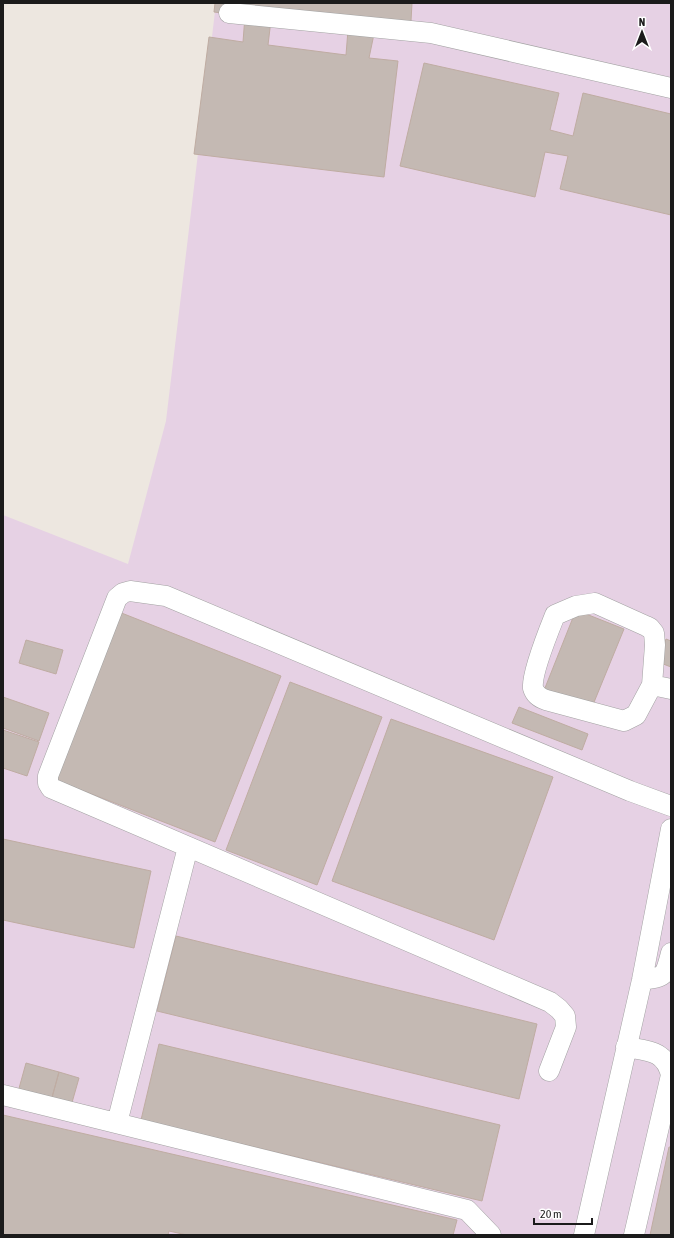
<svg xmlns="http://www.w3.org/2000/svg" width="674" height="1238" viewBox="0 0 674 1238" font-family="'Asap Condensed',sans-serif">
<rect width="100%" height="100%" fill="#ede7e0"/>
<path fill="#e6d1e4" d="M216 3H671V1235H3V515L128 564 166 421Z"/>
<path fill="#c4b9b3" stroke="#bfaca2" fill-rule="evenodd" d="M215 3H412L410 39 374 34 369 58 398 61 384 177 194 154 209 37 243 42 245 16 214 12ZM271 20 348 30 346 55 268 45Z
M424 63 559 93 550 130 573 136 583 93 671 114V215L560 189 568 156 545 152 535 197 400 166Z
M576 610 624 629 590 712 543 693Z
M119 612 281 676 215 842 53 779Z
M666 639 671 641V667L658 662Z
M26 640 63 650 56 674 19 663Z
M290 682 382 717 317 885 226 850Z
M3 697 49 713 39 741 3 728Z
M519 707 588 734 582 750 512 723Z
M391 719 553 777 494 940 332 881Z
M3 730 39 742 27 776 3 768Z
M3 839 151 871 134 948 3 920Z
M176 936 537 1024 519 1099 157 1011Z
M159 1044 500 1125 482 1201 141 1120Z
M26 1063 59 1072 51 1101 18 1092Z
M59 1072 79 1078 71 1106 51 1101Z
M3 1115 457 1220 453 1235H187L169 1231 168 1235H3Z
M669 1147H671V1235H650Z"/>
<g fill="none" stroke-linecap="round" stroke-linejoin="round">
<g stroke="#a2a2a2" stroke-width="21">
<path id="minor" d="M229 13 431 33 671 88
M595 603 646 626 650 628 654 633 655 645 652 685 636 715 624 721 546 700C540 698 535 695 533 688 531 674 549 630 555 615L576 606Z
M652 685 671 689
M642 980C666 977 665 976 671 953
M626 1047C648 1051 665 1050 671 1075
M549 1071 566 1027 565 1016 559 1009 550 1002 51 788 48 783V776L117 598 123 593 130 591 166 596 630 791 671 806
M3 1095 467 1210 491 1235
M117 1123 188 847
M584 1235 642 980 671 829
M634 1235 671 1075"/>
</g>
<use href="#minor" stroke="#fff" stroke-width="20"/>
</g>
<rect width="674" height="1238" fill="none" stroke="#1b1b1b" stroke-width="8"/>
<g transform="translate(642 32)" stroke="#ffffff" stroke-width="3" paint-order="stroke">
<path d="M0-3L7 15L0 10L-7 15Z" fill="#1b1b1b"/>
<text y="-6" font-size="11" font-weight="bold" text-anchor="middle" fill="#1b1b1b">N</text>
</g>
<path d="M534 1218v6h58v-6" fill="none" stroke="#1b1b1b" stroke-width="2"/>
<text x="540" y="1218" font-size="12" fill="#1b1b1b" stroke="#ffffff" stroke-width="3" paint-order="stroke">20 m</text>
</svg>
